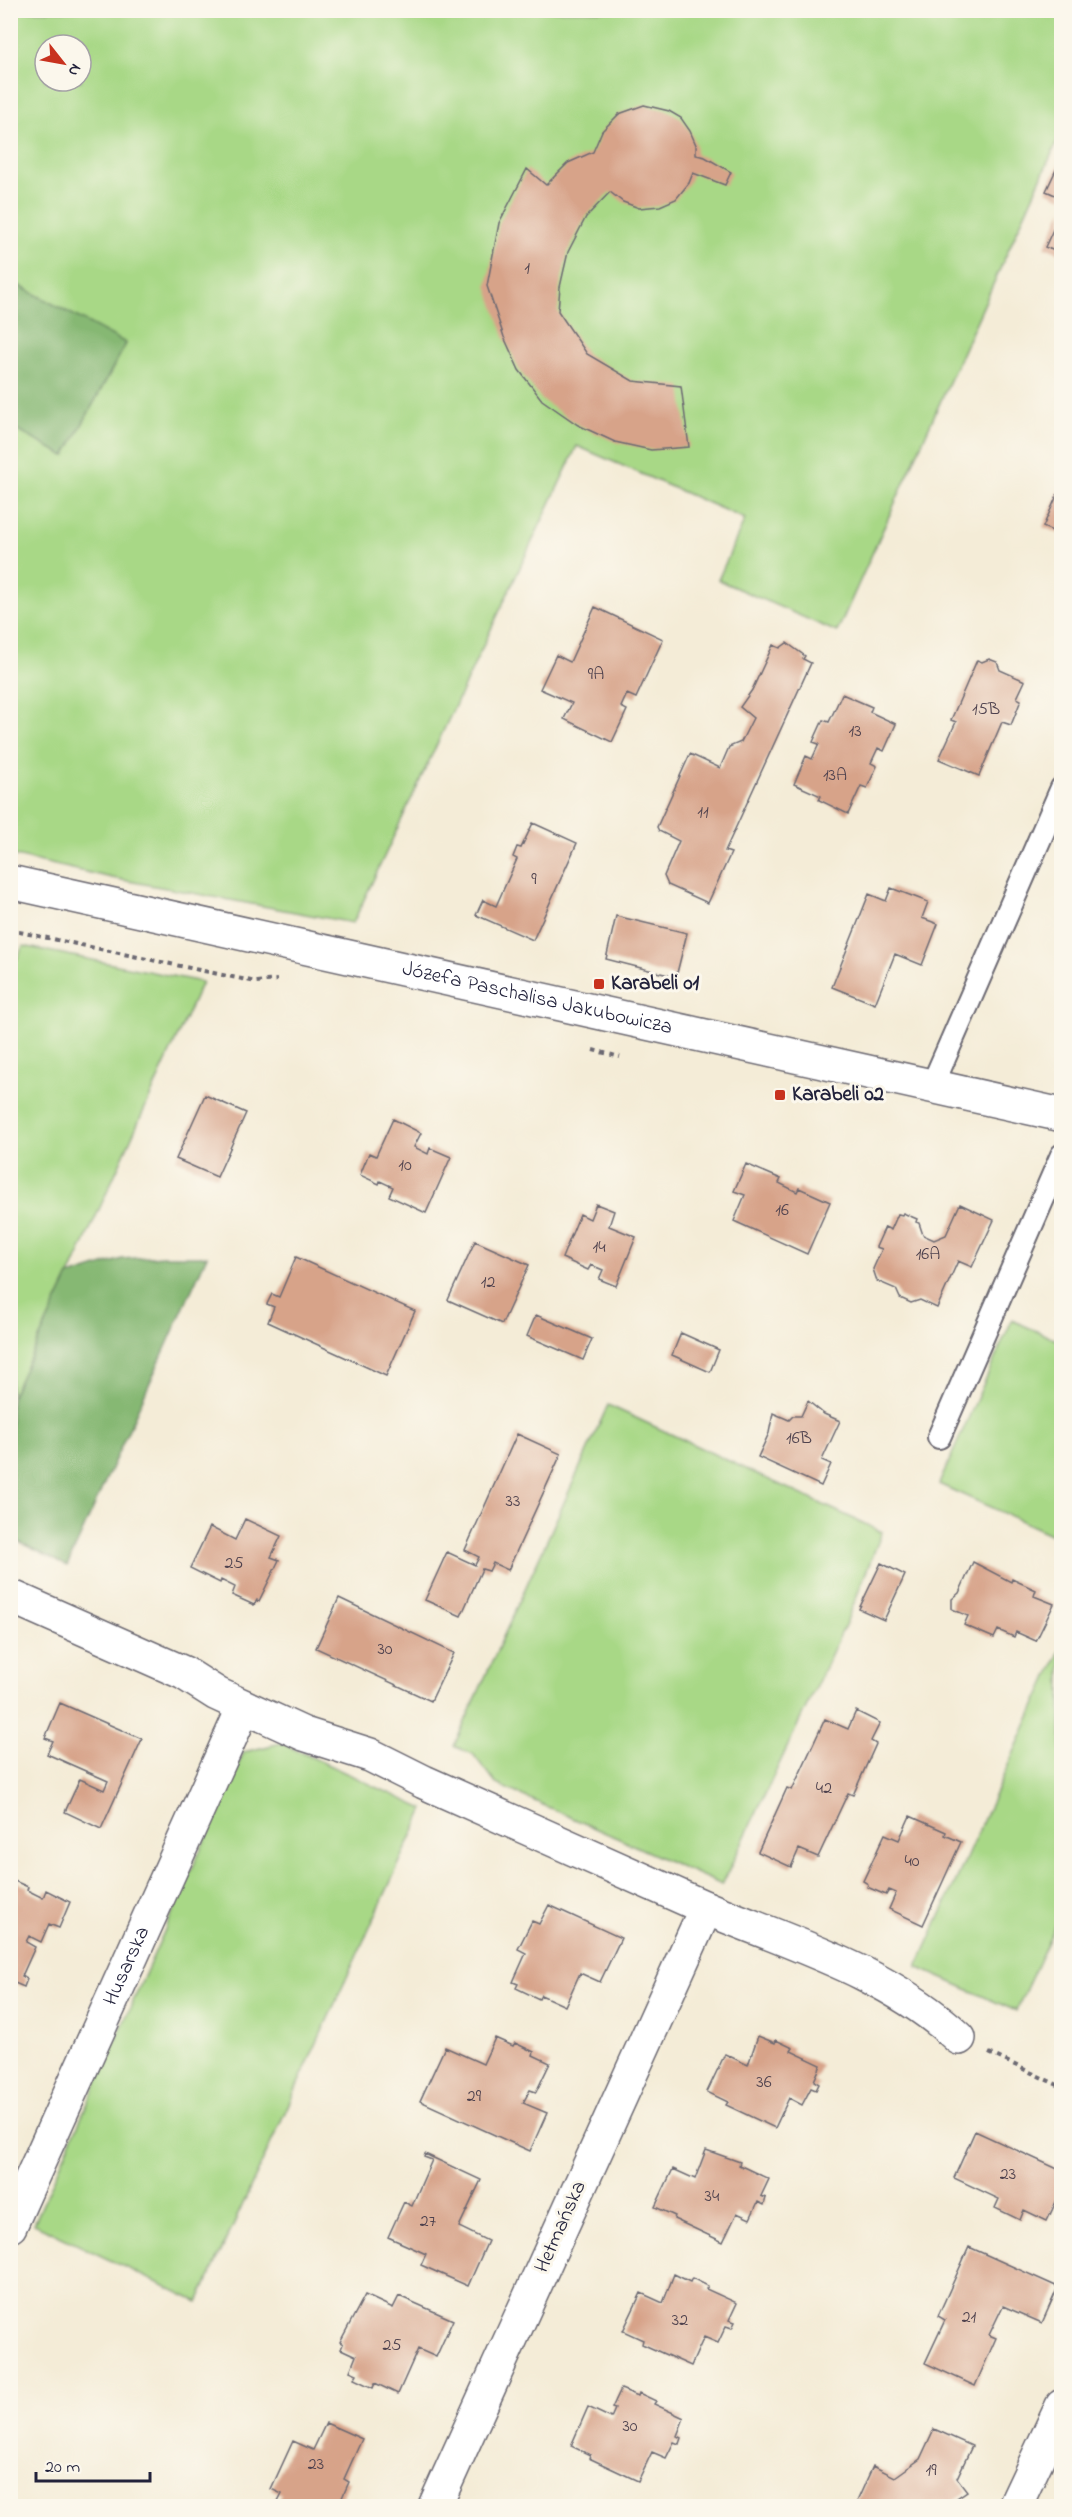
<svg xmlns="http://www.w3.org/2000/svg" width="1072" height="2517" viewBox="0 0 1072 2517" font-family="'Indie Flower',sans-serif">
<rect width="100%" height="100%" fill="#fbf7ec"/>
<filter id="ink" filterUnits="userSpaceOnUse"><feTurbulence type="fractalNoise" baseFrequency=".0167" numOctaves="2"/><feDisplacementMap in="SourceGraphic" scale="12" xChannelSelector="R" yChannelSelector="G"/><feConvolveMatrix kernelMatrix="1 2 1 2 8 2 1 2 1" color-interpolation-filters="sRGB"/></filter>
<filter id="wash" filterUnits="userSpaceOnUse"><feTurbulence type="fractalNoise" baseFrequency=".008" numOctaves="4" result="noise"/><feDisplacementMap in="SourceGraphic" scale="24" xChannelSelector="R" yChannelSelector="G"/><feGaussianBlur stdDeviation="1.35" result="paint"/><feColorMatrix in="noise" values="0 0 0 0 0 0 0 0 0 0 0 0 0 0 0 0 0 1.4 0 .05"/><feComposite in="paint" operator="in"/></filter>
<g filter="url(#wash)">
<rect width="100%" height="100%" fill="#f4ecd7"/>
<path fill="#a8d886" stroke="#657d60" stroke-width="1.5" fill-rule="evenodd" d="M10 11H1061V133L837 632 718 580 745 519 577 446 353 923 112 878 11 855V427L65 456 126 344 11 281ZM45 45H81V81H45Z
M23 946 202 982 69 1276 11 1398 10 974Z
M1012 1320 1061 1342V1539L939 1484Z
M608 1405 882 1532 846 1623 722 1885 496 1784 473 1754 454 1746Z
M1061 1648V1913L1016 2011 917 1967Z
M281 1743 424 1809 198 2302 34 2224 244 1752Z"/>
<path fill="#86b873" stroke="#546d57" stroke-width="1.5" d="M10 281 126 343 65 456 11 427Z
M164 1256H207L67 1566 11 1538V1398L69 1276 122 1259Z"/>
<g id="blocks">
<path fill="#d7a389" d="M644 105 669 111 681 118 690 131 696 145V155L705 157 731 172 725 185 693 173 689 183 676 199 660 206 639 208 623 202 610 192 586 217 568 252 560 287 558 311 587 354 633 381 681 386 689 447 651 450 615 442 578 425 542 400 519 370 504 337 487 286 499 223 527 169 546 185 568 163 593 152 602 131 619 114Z
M1062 157V198L1046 191Z
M1062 210V254L1045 247Z
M1062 484V535L1043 527Z
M595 607 663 639 636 698 627 694 621 707 627 710 612 742 564 719 572 703 540 689 556 655 570 662Z
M787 643 805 656 803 659 811 663 725 851 731 853 708 903 668 885 664 876 679 841 659 831 657 827 690 754 720 768 729 747 741 742 753 718 740 707 752 690 773 645 780 648Z
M989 659 997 662 1000 670 1025 681 1017 698 1021 700 1011 725 1002 722 979 776 939 759 956 722 951 720 977 660 982 662Z
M842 694 872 707 870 712 896 724 884 751 878 748 871 763 877 766 867 788 861 786 848 814 819 800 821 796 794 784 806 756 812 759 819 744 813 742 823 720 829 722Z
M533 823 577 843 533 940 476 915 483 900 496 906 517 859 513 857 517 847 521 848Z
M891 888 928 902 922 918 938 924 922 965 895 954 875 1004 832 987 869 894 886 901Z
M616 916 687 933 676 977 606 959Z
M205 1095 246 1113 217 1177 176 1159Z
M393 1119 421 1133 414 1147 428 1154 430 1148 451 1157 426 1213 389 1196 393 1187 380 1181 379 1184 360 1175 369 1153 376 1156Z
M746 1164 781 1179 779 1183 797 1192 799 1188 830 1202 807 1254 734 1221 745 1195 734 1191Z
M596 1204 614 1211 609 1226 636 1237 616 1286 599 1279 603 1270 591 1265 588 1270 562 1258 580 1214 590 1219Z
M960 1204 994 1220 972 1267 958 1261 937 1308 920 1300 911 1303 900 1298 896 1289 877 1281 873 1269 882 1249 876 1247 885 1227 891 1230 898 1214 902 1215 903 1213 917 1219 916 1222 919 1223 923 1235 934 1240 946 1235Z
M475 1241 529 1265 502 1324 448 1300Z
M296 1257 415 1311 386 1376 268 1322 274 1307 267 1304 272 1294 279 1297Z
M536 1315 592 1339 583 1360 527 1336Z
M681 1333 719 1350 710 1372 672 1355Z
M808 1401 824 1414 840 1421 822 1460 831 1464 821 1486 758 1457 769 1433 773 1413 789 1420 793 1416H801Z
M517 1434 561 1454 508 1570 493 1563 489 1571 482 1569 461 1616 425 1600 447 1552 475 1565 479 1557 465 1550Z
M245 1519 281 1536 271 1557 279 1560 259 1601 257 1600 254 1605 232 1595 235 1587 221 1580 220 1583 190 1568 210 1527 235 1540Z
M973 1562 1011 1582 1012 1579 1036 1590 1034 1596 1054 1604 1036 1641 1016 1632 1014 1637 998 1630 994 1638 964 1625 968 1616 952 1609V1599L959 1593Z
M881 1563 905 1575 884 1620 859 1609Z
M339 1598 454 1653 431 1701 316 1648Z
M60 1703 142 1739 101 1829 65 1812 80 1779 104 1790 108 1781 47 1754 53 1741 45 1738Z
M856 1711 880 1723 871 1741 876 1744 853 1795 848 1793 818 1857 799 1849 791 1867 758 1852 787 1788 792 1790 825 1719 848 1729Z
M910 1816 946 1832 945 1835 961 1842 923 1925 889 1909 896 1893 889 1890 886 1895 867 1887 868 1884 863 1881 885 1834 899 1840Z
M10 1879 28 1887 27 1890 43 1898 46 1890 70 1902 59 1928 49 1924 41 1942 29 1936 26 1942 35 1947 22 1976 27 1979 24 1987 10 1981Z
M549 1905 621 1938 600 1982 580 1973 565 2006 541 1995 539 1999 516 1988 518 1984 513 1982 526 1953 518 1949 532 1921 539 1924Z
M758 2036 775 2043 776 2040 793 2048 791 2051 821 2065 814 2081 819 2084 816 2090 811 2088 802 2105 789 2098 775 2128 726 2105 728 2102 707 2092 725 2054 748 2065Z
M495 2038 513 2046 515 2043 534 2052 533 2055 550 2063 536 2092 530 2090 523 2103 547 2113 530 2151 420 2101 445 2047 483 2064Z
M975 2131 1062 2171V2189L1047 2221 1024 2210 1020 2220 995 2208 999 2199 954 2178Z
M706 2150 740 2162 739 2165 769 2179 761 2196 766 2198 764 2205 758 2202 750 2219 737 2213 723 2242 674 2219 675 2216 655 2207 673 2169 695 2179Z
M425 2154 481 2180 459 2227 488 2241 468 2286 421 2265 426 2254 388 2237 404 2202 412 2206 417 2194 432 2160 424 2157Z
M969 2247 1058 2287 1042 2323 1003 2306 989 2335 996 2338 975 2386 925 2363 945 2320 938 2316Z
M674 2274 690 2282 692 2278 708 2286 706 2289 737 2303 729 2320 735 2322 732 2328 726 2326 718 2343 704 2337 691 2366 642 2344 643 2340 623 2331 641 2293 663 2303Z
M365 2295 393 2308 399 2296 453 2320 436 2357 418 2349 398 2394 375 2383 373 2388 354 2379 357 2374 350 2371 356 2356 341 2349 343 2344 340 2342Z
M621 2389 638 2396 639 2393 656 2401 654 2404 684 2418 677 2436 681 2438 679 2444 674 2442 666 2458 652 2452 638 2481 589 2458 590 2455 571 2446 588 2407 611 2418 615 2409 612 2408Z
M326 2423 362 2439 344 2479 349 2482 341 2500 355 2506H276L282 2494 271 2489 293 2441 313 2450Z
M934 2429 972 2446 957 2478 967 2491 945 2506H855L873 2466 895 2477 920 2459Z"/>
</g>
</g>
<g filter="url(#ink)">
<use href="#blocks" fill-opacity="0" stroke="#6c6972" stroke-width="1.5"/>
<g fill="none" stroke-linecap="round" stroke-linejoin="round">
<g stroke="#6c6972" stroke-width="26">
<path id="service" d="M932 1086 1062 788
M939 1437 1062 1155"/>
</g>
<g stroke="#6c6972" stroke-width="36">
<g id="minor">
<path d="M10 1596 184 1673 217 1694 304 1734 370 1755 424 1782 706 1908 435 2506"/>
<path d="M706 1908C793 1944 890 1973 959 2038"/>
<path id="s1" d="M10 2226 244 1707"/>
<path d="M1015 2506 1062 2406"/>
</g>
</g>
<g stroke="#6c6972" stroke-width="36">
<g id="tertiary">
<path id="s2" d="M10 882 1062 1115"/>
</g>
</g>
<path stroke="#6c6972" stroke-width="4" stroke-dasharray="4.5 4.5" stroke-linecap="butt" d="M10 930 256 982 277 980
M593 1050 620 1057
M989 2053 1062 2087"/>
<use href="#service" stroke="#fff" stroke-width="22"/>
<use href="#minor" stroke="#fff" stroke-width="33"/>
<use href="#tertiary" stroke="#fff" stroke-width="33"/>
</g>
</g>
<g fill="#c8321e" stroke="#fbf7ec" stroke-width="2">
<rect x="593" y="978" width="12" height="12" rx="3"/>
<rect x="774" y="1089" width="12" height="12" rx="3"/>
</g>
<g text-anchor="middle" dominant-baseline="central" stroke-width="6" stroke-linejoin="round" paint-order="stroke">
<g font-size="18" fill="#4f424e">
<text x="527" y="269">1</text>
<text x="596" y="675">9A</text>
<text x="986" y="710">15B</text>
<text x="855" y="732">13</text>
<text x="835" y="776">13A</text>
<text x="703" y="813">11</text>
<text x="534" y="880">9</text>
<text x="405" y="1166">10</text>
<text x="782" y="1211">16</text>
<text x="599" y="1248">14</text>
<text x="928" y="1255">16A</text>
<text x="488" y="1283">12</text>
<text x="799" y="1439">16B</text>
<text x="513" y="1502">33</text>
<text x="234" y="1564">25</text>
<text x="385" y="1650">30</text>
<text x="824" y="1789">42</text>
<text x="912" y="1862">40</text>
<text x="764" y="2083">36</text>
<text x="474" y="2097">29</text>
<text x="1008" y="2175">23</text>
<text x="712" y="2197">34</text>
<text x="428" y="2222">27</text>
<text x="969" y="2318">21</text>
<text x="680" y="2321">32</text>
<text x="392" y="2346">25</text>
<text x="630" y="2427">30</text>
<text x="316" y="2465">23</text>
<text x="931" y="2471">19</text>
</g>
<g font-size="21" font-weight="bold" fill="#22223b" stroke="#fbf7ec" text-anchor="start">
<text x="611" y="984">Karabeli 01</text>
<text x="792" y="1095">Karabeli 02</text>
</g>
<g font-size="21" fill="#22223b" stroke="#fbf7ec">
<text stroke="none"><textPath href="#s2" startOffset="540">Józefa Paschalisa Jakubowicza</textPath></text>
<text stroke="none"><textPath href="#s1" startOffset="285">Husarska</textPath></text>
<text transform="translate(561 2227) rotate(-66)">Hetmańska</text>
</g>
</g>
<rect width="1072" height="2517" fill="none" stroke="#fbf7ec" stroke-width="36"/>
<g transform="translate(63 63) rotate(121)"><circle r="28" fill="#fbf7ec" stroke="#a4a2a5" stroke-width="1.5"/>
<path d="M0-4.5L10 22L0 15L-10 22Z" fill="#c8321e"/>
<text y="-9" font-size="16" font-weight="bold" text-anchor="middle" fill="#22223b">N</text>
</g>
<path d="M36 2472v9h114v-9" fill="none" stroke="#22223b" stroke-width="3"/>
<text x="45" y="2472" font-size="18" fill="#22223b" stroke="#fbf7ec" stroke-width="4.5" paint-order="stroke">20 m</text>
</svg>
